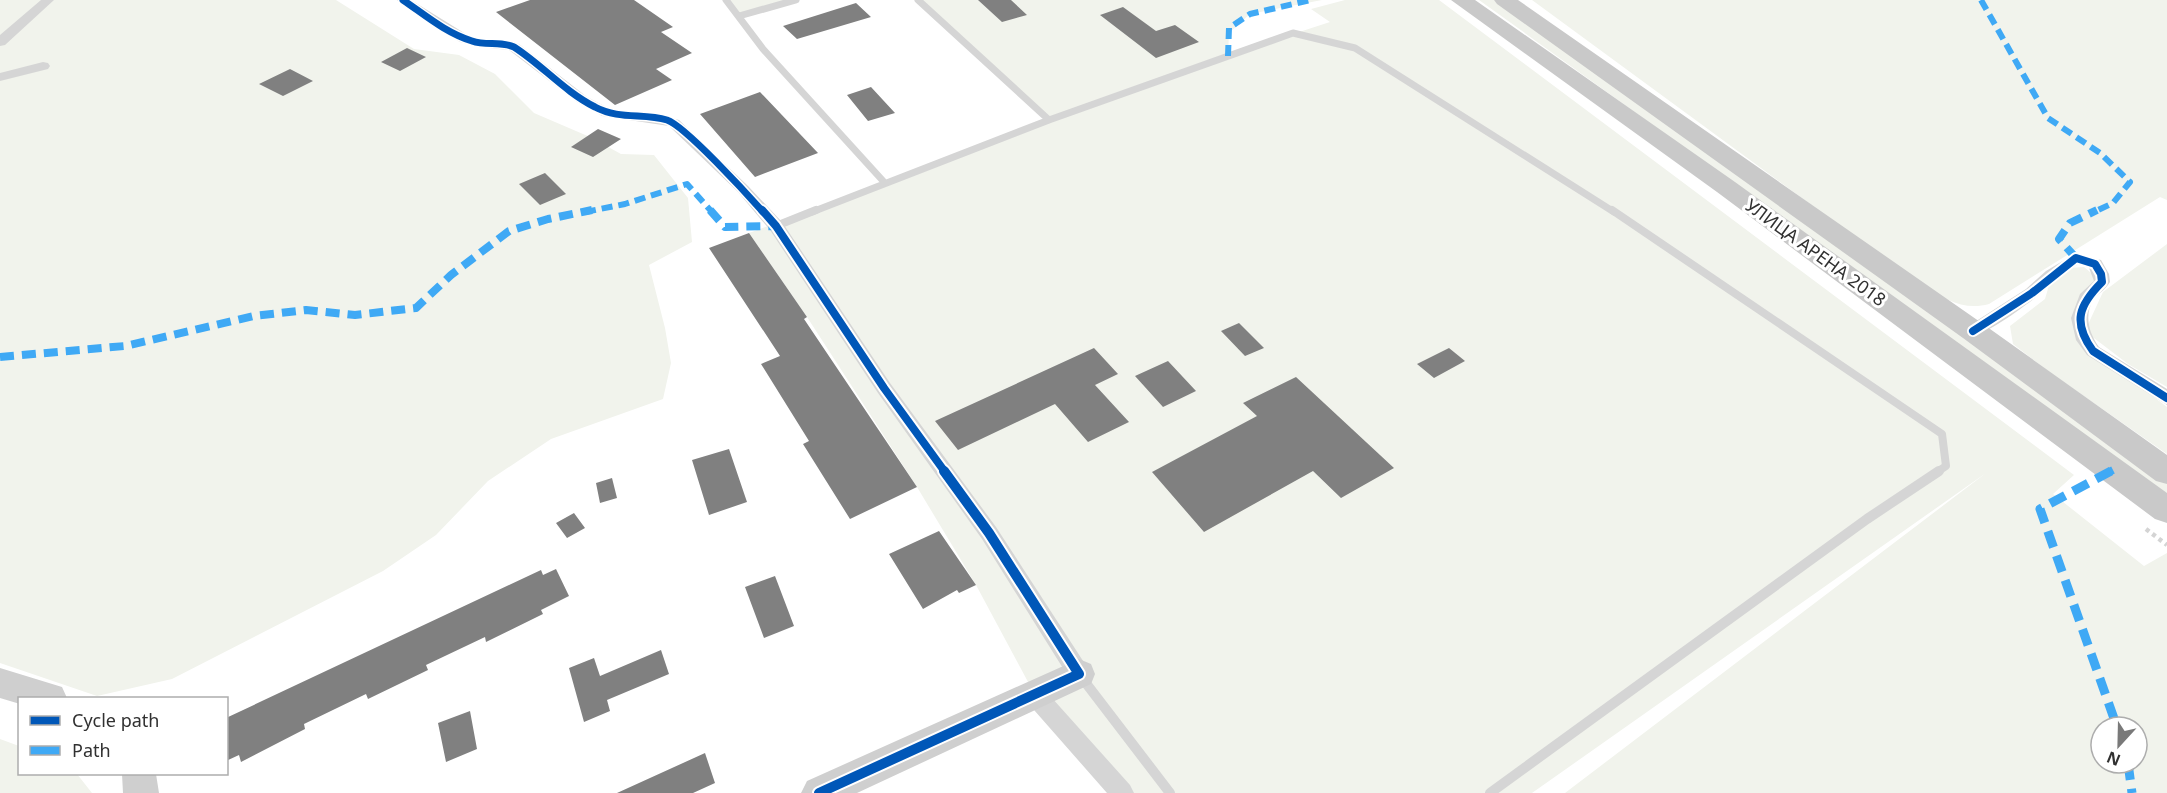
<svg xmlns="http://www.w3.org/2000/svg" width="2167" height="793" viewBox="0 0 2167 793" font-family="'Noto Sans',sans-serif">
<rect width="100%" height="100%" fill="#fff"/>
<path fill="#f1f3ec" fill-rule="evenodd" d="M0 0H336L414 49 459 55 495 74 534 113 590 137 621 154 654 155 688 198 692 242 649 265 665 328 671 363 663 399 551 439 488 481 436 535 383 571 172 679 97 696 0 663Z
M726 0H796L739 16Z
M918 0H1322L1250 14 1229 33 1228 55 1330 22 1311 9 1345 0H1439L2074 475 2053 494 2144 566 2167 553V793H1565L1986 473 1532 793H1110L1035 695 976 585 917 487 807 317 749 233 1049 121ZM2101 727H2137V763H2101Z
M1479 0H1494L2167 481V495Z
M1532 0H2167V200L2160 197 1989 304C1964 311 1945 299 1923 287Z
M2167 244V387L2128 364 2086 332 2094 351 2167 407V454L2048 371 2013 344 2010 326 2045 299 2052 275 2068 268 2084 267 2102 282 2086 298 2085 331 2103 292Z
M0 739 19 746 20 774H77L92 793H0Z"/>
<path fill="#808080" d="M530 0H634L673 27 661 32 692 53 656 69 672 80 615 105 496 12Z
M978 0H1011L1027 15 1002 22Z
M856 3 871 17 797 39 783 26Z
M1123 7 1156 31 1175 25 1199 42 1156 58 1100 15Z
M407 48 426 57 400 71 381 62Z
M290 69 313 81 283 96 259 84Z
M871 87 895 113 868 121 847 95Z
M760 92 818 153 755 177 700 114Z
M598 129 621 139 593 157 571 147Z
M545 173 566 194 540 205 519 184Z
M749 233 807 317 804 319 917 487 850 519 803 444 809 441 761 364 780 356 709 248Z
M1239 323 1264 348 1245 356 1221 331Z
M1094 348 1118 374 1095 385 1129 422 1088 442 1055 404 958 450 935 421Z
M1449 348 1465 361 1434 378 1417 364Z
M1168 361 1196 391 1163 407 1135 376Z
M1296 377 1394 468 1341 498 1313 471 1204 532 1152 472 1257 416 1243 403Z
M729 449 747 502 709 515 692 460Z
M612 478 617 498 600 503 596 483Z
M574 513 585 528 567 538 556 523Z
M939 531 976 585 959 593 957 590 923 609 889 554Z
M556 569 569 596 541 610 543 614 486 642 485 637 426 665 428 670 368 699 366 694 304 724 305 729 241 762 239 755 226 761V718L541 570 543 575Z
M775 576 794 626 764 638 745 587Z
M661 650 669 674 607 700 610 711 584 722 569 668 594 658 600 676Z
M470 711 477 749 446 762 438 723Z
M705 753 715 783 693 793H617Z"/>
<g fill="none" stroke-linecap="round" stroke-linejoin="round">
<path stroke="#d4d4d4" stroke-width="4.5" stroke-dasharray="4 4" stroke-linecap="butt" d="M2146 529 2167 545"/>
<path stroke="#d5d5d5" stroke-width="7" d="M726 0 763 49 884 182
M918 0 1049 120
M739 16 796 0
M812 212 1049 120 1293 33 1355 48 1614 212"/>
<path stroke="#d5d5d5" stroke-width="8" d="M1612 210 1942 434 1946 466 1937 472
M776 226 816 210"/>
<path stroke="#d5d5d5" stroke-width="10" d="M1082 678 1170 793
M1490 793 1867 519 1939 471"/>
<path fill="#d5d5d5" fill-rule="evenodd" d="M41 0H54L5 45 0 46V35Z
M397 0H411L469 36 479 39 504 40 519 44 587 97 612 110 658 114 679 120 748 186 782 222 890 383 996 527 1087 667 1090 674 1087 681 1079 684 1071 681 982 539 878 393 770 230 738 192 669 126 602 116 577 102 509 50 479 47 460 42 433 26Z
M43 62 48 63 50 66 48 69 0 81V73Z
M2076 253 2101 260 2109 274 2110 282C2106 289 2098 294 2093 300 2084 316 2089 333 2099 347L2167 389V405L2087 355 2076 340 2071 318 2080 294 2094 281 2089 268 2078 264C2059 278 1987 341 1967 335L1964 331 1967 327 2026 289 2046 271Z
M1035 685 1043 688 1130 785 1134 793H1107L1027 702 1024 695 1027 688Z"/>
<path fill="#cfcfcf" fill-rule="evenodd" d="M1079 659 1091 664 1095 674 1091 684 857 793H801L807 781Z
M0 668 62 687 67 698H20V704L0 698Z
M122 774H156L159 793H123Z"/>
<path fill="#c9c9c9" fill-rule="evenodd" d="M1451 0H1475L1735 182 2167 493V523L2155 519 1717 192Z
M1494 0H1518L1983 324 2167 455V484L2156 481 1963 338 1497 4Z"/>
<path stroke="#3fa9f5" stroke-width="6" stroke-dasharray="11 6" stroke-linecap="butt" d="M1981 0 2048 118 2100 153 2130 182 2113 203 2094 212
M1228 56 1229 28 1250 14 1311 0
M585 212 625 204 687 184 712 212"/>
<path stroke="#3fa9f5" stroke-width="8" stroke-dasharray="14 8" stroke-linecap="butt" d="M710 210 725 227 776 226
M2076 258 2059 239 2070 223 2097 210
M0 357 125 346 254 316 306 310 355 315 416 308 451 275 509 231 548 219 592 210
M2109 472 2113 470"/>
<path stroke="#3fa9f5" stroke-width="9" stroke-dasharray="17 9" stroke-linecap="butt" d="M2111 471 2040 509 2117 727
M2128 763 2132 793"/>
<g stroke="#fff" stroke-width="10">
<path id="cycleway-far2" d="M403 0C425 15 446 33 472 41 486 46 500 41 514 47 542 65 565 92 595 107 619 120 643 113 667 120 685 126 748 195 763 212"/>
</g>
<g stroke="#fff" stroke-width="12">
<path id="cycleway-far1" d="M762 210 776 226 884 388 945 472
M1973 331 2032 293 2076 258 2095 264 2101 274 2102 282C2079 305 2072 322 2093 351L2167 398"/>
</g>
<g stroke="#fff" stroke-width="14">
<path id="cycleway" d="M819 793 1079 674 989 533 944 471"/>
</g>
<use href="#cycleway-far2" stroke="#0057b8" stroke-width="7"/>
<use href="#cycleway-far1" stroke="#0057b8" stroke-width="8"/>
<use href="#cycleway" stroke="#0057b8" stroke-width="10"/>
</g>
<g text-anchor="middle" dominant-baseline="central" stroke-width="6" stroke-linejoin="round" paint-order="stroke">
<g font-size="18" fill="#313131" stroke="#fff">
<text transform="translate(1816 252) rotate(36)">УЛИЦА АРЕНА 2018</text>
</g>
</g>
<rect x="18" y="697" width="210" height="78" fill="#ffffff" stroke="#adadad" stroke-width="1.5"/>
<rect x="30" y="716" width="30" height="9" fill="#0057b8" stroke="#adadad" stroke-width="1.5"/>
<text x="72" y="727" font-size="18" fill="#313131">Cycle path</text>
<rect x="30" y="746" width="30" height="9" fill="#3fa9f5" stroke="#adadad" stroke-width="1.5"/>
<text x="72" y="757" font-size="18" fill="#313131">Path</text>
<g transform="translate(2119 745) rotate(202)"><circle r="28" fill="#ffffff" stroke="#adadad" stroke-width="1.5"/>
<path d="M0-4.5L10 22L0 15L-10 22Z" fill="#797979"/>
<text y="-9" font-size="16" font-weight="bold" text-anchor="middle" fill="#313131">N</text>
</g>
</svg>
